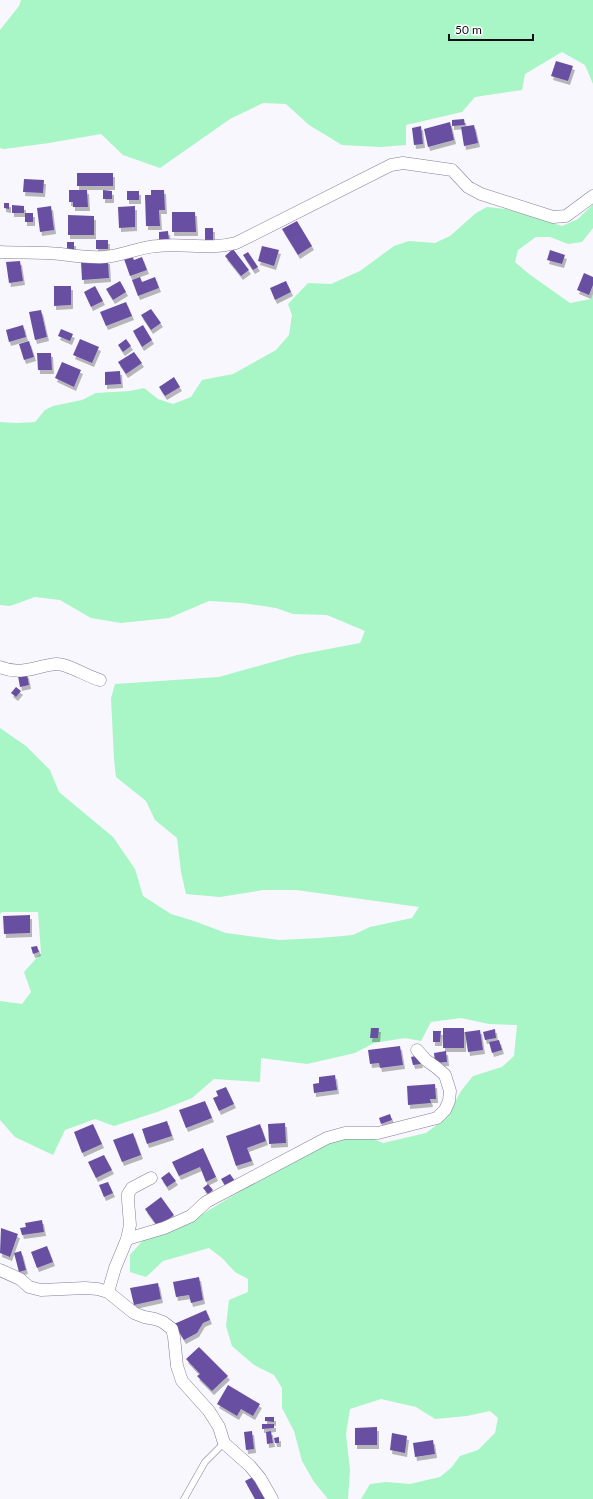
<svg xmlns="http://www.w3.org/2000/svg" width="593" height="1499" viewBox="0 0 593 1499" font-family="Lato,sans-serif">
<defs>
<filter id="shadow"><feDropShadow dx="2" dy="4" stdDeviation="0" flood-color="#0004"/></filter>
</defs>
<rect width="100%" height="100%" fill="#f8f7fd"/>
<path fill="#a8f5c6" d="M21 0H593V84L585 65 562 52 525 74 522 90 475 97 462 112 406 125V145L381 147 342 145 309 125 286 104 263 103 230 119 160 168 123 155 101 134 49 143 4 149 0 148V30L19 6Z
M593 204V228L582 242 568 244 550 237H536L518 250 515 262 529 274 570 303 591 299 593 294V1499H361L370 1484 386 1482 410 1484 440 1477 451 1468 460 1456 478 1450 495 1433 498 1418 490 1411 467 1416 435 1419 416 1407 381 1399 350 1409 346 1434 350 1470 348 1499H328L314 1482 302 1461 294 1431 282 1408V1388L274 1375 254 1365 232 1346 226 1326 229 1300 248 1292V1279L235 1272 222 1258 209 1248 163 1261 146 1277 130 1272V1255L143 1240 181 1227 264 1177 337 1137 359 1133 383 1143 426 1133 446 1118 461 1091 473 1076 502 1067 514 1056 517 1025 489 1024 461 1018 431 1022 421 1041 405 1038 374 1043 355 1053 307 1064 261 1058 260 1082 214 1079 192 1098 157 1112 114 1126 95 1119 65 1130 53 1155 15 1137 0 1120V1001L22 1004 31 992 24 972 41 953 38 912H2L0 914V728L26 746 50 770 59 792 113 837 135 869 143 896 171 914 194 921 226 933 279 940 320 938 353 935 370 927 412 918 419 907 296 890H263L220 897 186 894 181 872 177 838 155 820 146 801 116 777 114 759 111 698 115 684 219 677 297 655 360 643 365 631 327 615 293 614 276 608 243 603 209 601 169 618 121 623 91 618 60 600 35 597 10 606 0 605V422L16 423 35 422 45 410 53 406 82 400 96 393 130 391 144 388 158 399 173 404 191 397 202 380 233 374 276 350 289 335 292 315 288 304 308 283 331 284 360 271 394 246 409 241 435 243 450 236 476 213 487 207 506 209 562 226 578 219Z"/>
<path fill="#6750a1" filter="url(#shadow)" d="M556 61 573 66 568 81 551 76Z
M464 119 465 125 452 126V120Z
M450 122 454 140 428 147 424 129Z
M474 125 478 143 464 146 461 127Z
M421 126 423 144 414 145 412 128Z
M77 173H113V186H77Z
M24 179 44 180 43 193 23 192Z
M69 190H87L88 207H73V202H69Z
M103 190 112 191V199H103Z
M151 190H164L165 210H159L160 226H146L145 195H151Z
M127 191H139V200H127Z
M4 203H9V209L4 208Z
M12 205 24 206V213H12Z
M51 206 54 230 40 232 37 208Z
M135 206V227L119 228 118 207Z
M172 212H195L196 232H172Z
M25 213H33V222H25Z
M68 215 94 216V235H68Z
M297 221 312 246 298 255 282 229Z
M205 228H213V241H205Z
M168 231 169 240 159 241V232Z
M96 240H108V249H96Z
M67 242H74V249H67Z
M262 246 279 250 274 266 258 261Z
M233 249 249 270 241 276 225 256Z
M550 250 565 255 562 264 547 260Z
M248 252 258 267 253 270 243 255Z
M132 256 134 260 142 257 147 270 130 276 124 259Z
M108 260 109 278 82 280 81 262Z
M20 261 23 281 9 283 6 262Z
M584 273 593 277V285L589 295 577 290Z
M140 277 142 282 155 277 159 288 138 296 132 280Z
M120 281 126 292 113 300 106 289Z
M286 281 291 292 275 300 270 288Z
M54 286H71V305L54 306Z
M95 286 103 301 91 307 84 292Z
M126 302 132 316 106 326 100 312Z
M151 309 161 323 151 330 141 315Z
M41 310 47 337 35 340 29 312Z
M23 325 26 337 9 342 6 330Z
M143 325 152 340 142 347 133 331Z
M61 329 73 334 70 341 58 336Z
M80 339 99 347 92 363 73 355Z
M126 339 131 346 123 352 118 345Z
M29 341 34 357 24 360 19 344Z
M134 352 142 363 126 374 118 362Z
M37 353H51L52 370H38Z
M62 362 81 370 74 387 55 378Z
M120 371 121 384 105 385V372Z
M174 377 180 387 165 396 159 387Z
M27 674 29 685 20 687 18 676Z
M16 687 21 691 16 697 11 693Z
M30 915V933L4 934 3 916Z
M37 946 39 952 33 954 31 947Z
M371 1028H379L378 1038H370Z
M443 1028H464V1048H443Z
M495 1029 496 1038 485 1040 483 1032Z
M480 1030 483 1050 468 1052 465 1032Z
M433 1031H441L440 1042H433Z
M499 1040 502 1050 492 1053 489 1042Z
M400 1046 403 1065 380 1068 379 1063 370 1064 368 1050Z
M446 1051 447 1062 435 1063 434 1053Z
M419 1055 421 1064 413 1065 411 1057Z
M335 1075 337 1090 314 1093 313 1084 319 1083V1077Z
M435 1084 436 1099H430L431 1103 408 1105 407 1086Z
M226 1087 234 1104 219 1111 213 1098 218 1096 216 1091Z
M205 1101 212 1118 186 1128 179 1110Z
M390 1114 392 1120 381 1124 379 1118Z
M167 1121 172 1136 147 1144 142 1129Z
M285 1123 286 1143 269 1144 268 1124Z
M93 1124 102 1144 82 1153 74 1132Z
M260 1124 266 1141 247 1148 252 1161 236 1166 226 1136Z
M133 1133 141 1155 122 1162 113 1140Z
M203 1148 216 1177 206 1182 200 1167 179 1176 172 1162Z
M104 1155 112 1170 96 1178 88 1162Z
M169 1172 176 1181 167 1187 161 1178Z
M230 1174 235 1181 226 1187 221 1179Z
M108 1182 113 1193 104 1197 99 1185Z
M208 1184 213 1190 208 1194 203 1188Z
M161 1197 174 1215 158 1227 145 1209Z
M42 1220 44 1232 22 1235 20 1228 26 1227 25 1223Z
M1 1228 18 1234 10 1257 0 1253Z
M47 1246 53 1262 37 1268 31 1252Z
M21 1251 26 1270 19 1272 14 1253Z
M199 1277 203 1300 191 1303 189 1295 176 1297 173 1282Z
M158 1283 161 1299 134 1305 130 1288Z
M206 1310 210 1320 203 1323 197 1333 184 1340 174 1324Z
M199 1347 228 1376 212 1391 197 1376 200 1374 186 1359Z
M228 1385 260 1404 253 1416 241 1409 237 1416 217 1404Z
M265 1417H274V1422L265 1421Z
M262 1424H274V1428L262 1429Z
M377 1427V1445H355V1428Z
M252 1431 254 1449 246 1450 244 1432Z
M271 1431 273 1443 267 1444 266 1432Z
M392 1433 407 1436 405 1453 390 1450Z
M279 1437V1443H275L274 1438Z
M433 1440 435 1454 415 1457 413 1443Z
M253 1477 265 1499H255L245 1481Z"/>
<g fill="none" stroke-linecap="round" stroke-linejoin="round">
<g stroke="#857d9b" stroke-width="7">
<path id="service" d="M184 1499 205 1462 224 1443"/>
</g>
<g stroke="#857d9b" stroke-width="13">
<path id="minor" d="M0 252C20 253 41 252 61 254 76 256 89 258 104 257 122 256 139 247 157 246 184 243 210 250 236 243L391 165 403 163 452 170 468 187 481 194 553 217 566 216 593 196
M0 667C22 676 36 666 56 664 66 663 88 677 100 680
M127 1239 164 1228 191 1216 206 1202 327 1138 345 1133H378L437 1118 445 1110 449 1101 450 1091 445 1075 437 1068 426 1060 417 1050
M0 1270 20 1279 29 1287 41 1290 85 1288 98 1289 108 1292 134 1313 144 1317 155 1319 163 1322 172 1329 174 1337 177 1366 182 1381 209 1411 219 1427 224 1443 250 1466 260 1478 272 1499
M108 1292 115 1268 127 1239 130 1225 128 1200V1194L132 1188 151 1178"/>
</g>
<use href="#service" stroke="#fff" stroke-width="6"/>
<use href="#minor" stroke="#fff" stroke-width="12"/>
</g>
<path d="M449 34v6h84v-6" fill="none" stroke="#110e18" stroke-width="2"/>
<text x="455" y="34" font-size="12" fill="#110e18" stroke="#ffffff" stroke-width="3" paint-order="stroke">50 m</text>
</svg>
